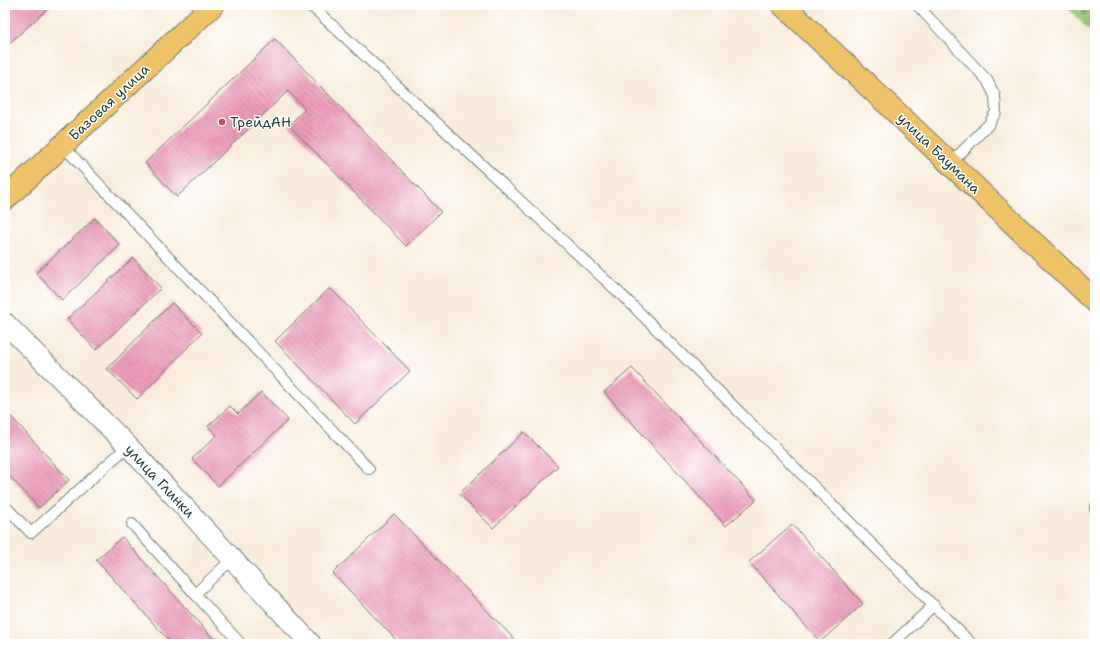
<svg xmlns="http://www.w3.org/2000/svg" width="1100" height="649" viewBox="0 0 1100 649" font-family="'Shantell Sans',sans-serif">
<defs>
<pattern id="cemetery-stones" width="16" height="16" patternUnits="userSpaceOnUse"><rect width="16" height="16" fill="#98c876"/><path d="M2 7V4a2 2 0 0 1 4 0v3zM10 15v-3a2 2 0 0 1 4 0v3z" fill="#7ba462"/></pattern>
<pattern id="building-back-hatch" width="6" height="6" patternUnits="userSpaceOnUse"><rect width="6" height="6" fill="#ed9cba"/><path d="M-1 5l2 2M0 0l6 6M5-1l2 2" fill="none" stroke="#bf8098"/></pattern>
</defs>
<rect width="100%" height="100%" fill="#fff"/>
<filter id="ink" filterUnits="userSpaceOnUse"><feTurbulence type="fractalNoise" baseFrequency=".025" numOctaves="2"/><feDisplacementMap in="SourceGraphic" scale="8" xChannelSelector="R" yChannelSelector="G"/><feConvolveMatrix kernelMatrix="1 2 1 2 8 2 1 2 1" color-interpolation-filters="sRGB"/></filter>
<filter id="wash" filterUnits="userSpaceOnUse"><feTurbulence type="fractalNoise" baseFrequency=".012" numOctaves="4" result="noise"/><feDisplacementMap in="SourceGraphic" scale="16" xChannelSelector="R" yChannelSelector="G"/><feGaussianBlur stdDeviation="0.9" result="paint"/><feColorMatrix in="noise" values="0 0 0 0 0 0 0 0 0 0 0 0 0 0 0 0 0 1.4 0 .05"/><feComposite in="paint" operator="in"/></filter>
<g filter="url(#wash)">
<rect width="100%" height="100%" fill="#f8eddc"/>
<path fill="url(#cemetery-stones)" stroke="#5c8255" d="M1066 5H1095V36Z"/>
<g id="blocks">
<path fill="url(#building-back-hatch)" d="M5 5H52L5 47Z
M275 39 441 212 406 246 289 125 305 109 288 91 177 197 145 163Z
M95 218 120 245 62 300 36 273Z
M133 258 161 288 96 350 67 319Z
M330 288 410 371 355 424 275 341Z
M172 303 202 333 137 399 107 369Z
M632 368 756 500 726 526 604 392Z
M261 392 288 420 218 486 192 459 217 435 208 426 230 406 238 414Z
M5 410 69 480 39 508 5 471Z
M524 432 558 466 493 528 459 494Z
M394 514 519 644H400L333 573Z
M792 524 863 604 820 642 749 562Z
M122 537 218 644H172L96 560Z"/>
</g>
</g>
<g filter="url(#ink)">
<use href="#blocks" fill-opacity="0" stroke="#6b7b6f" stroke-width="1"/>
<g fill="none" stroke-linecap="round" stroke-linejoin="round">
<g stroke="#6b7b6f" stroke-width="12">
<path id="service" d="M309 5 318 12 631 304 972 644
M917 5 987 80 995 96 996 112 989 124 950 164
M62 145 369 469
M5 506 31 533 128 446
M1095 508V509
M132 524 195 594 232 559
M195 594 241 644
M892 644 934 605"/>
</g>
<g stroke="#6b7b6f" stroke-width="22">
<path id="minor" d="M5 323 128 446 311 644"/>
</g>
<g stroke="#6b7b6f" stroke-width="24">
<path id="primary" d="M783 5 1095 301
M5 199 213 5"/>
</g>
<use href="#service" stroke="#fff" stroke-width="10"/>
<use href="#minor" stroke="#fff" stroke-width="20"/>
<use href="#primary" stroke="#f1c369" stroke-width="22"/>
</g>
</g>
<circle fill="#d1495b" stroke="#fff" stroke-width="1.5" cx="222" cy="122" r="4"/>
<g text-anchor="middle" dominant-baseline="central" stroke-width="3" stroke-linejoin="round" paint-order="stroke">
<g font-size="14" fill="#1f3d34" stroke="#fff">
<text transform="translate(109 102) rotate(-43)">Базовая улица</text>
<text transform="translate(939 153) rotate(44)">улица Баумана</text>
<text transform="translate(160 481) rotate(47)">улица Глинки</text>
</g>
<g font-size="14" fill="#1f3d34" stroke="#fff" text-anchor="start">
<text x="230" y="122">ТрейдАН</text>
</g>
</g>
<rect width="1100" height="649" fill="none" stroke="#fff" stroke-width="20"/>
</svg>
